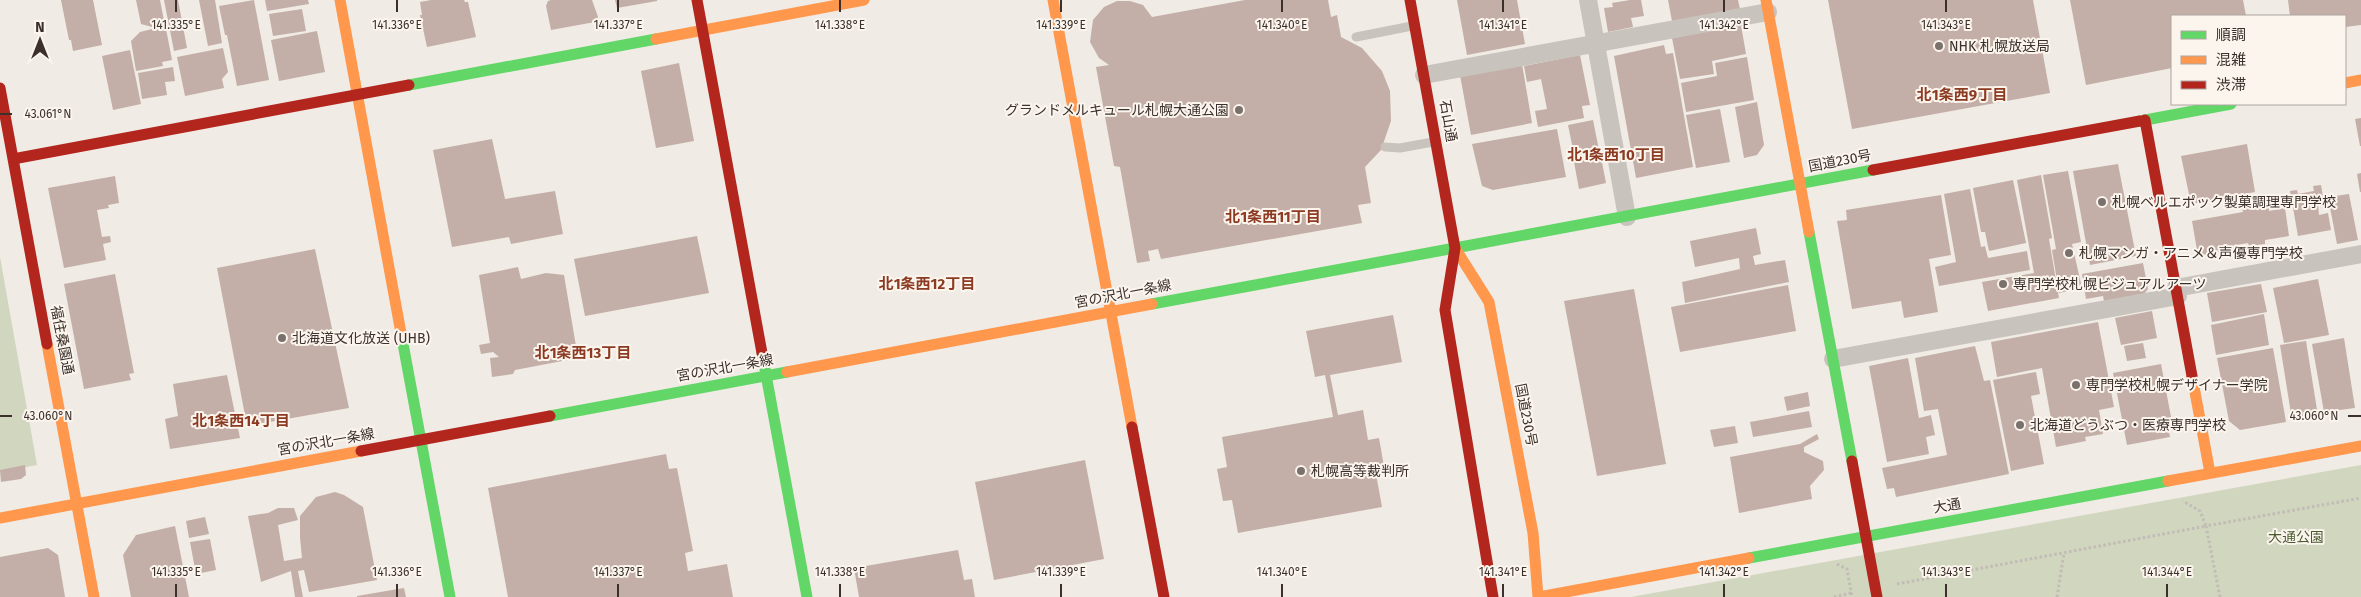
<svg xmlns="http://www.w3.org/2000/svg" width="2361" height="597" viewBox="0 0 2361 597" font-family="'Fira Sans','Noto Sans JP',sans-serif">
<rect width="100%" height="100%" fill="#f0ebe5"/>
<path fill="#d1d6bf" d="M0 257 37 465 0 472Z
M2361 465V597H1631Z"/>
<path fill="#c3afa7" d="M61 0H93L102 45 73 51 71 40H69Z
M136 0H160L165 26 156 28 141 24Z
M164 0H178L187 48 174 51Z
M199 0H215L222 43 208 46Z
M254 0 269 80 237 86 227 35H225L219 6Z
M265 0H308L309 4 267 11Z
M431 0H464L465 2H468L476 37 427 47 420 15H422L420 2Z
M551 0H592L598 17 595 22 551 30 546 6 548 1Z
M615 0H657V1L617 8Z
M1245 0H1328L1331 17 1337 15 1341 37 1362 48 1382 71 1390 91 1391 121 1381 150 1365 167 1371 203 1358 205 1362 223 1161 259 1158 249 1148 251 1150 261 1137 263 1120 167 1114 166 1096 67 1109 65 1099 58 1090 42 1093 20 1104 7 1117 1H1130L1143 5 1152 17Z
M1457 0H1517L1525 44 1467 55Z
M1630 0H1641L1644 16 1631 18 1633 27 1608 32 1604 8 1613 7 1612 3Z
M1668 0H1738L1740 9 1672 21Z
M1828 0H2033L2050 93 1852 129Z
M2070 0H2243L2246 16H2172V68L2086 85Z
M2288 0H2361V25L2345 27V16H2290Z
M302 9 306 31 273 36 269 14Z
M1741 25 1746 54 1712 61 1714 74 1680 79 1672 38Z
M156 28 159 31 166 29 172 60 162 62 163 66 136 71 131 41 140 32Z
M317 31 325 72 279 81 271 40Z
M1664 45 1666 54 1673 53 1693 167 1636 178 1614 56Z
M223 48 228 72 222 79 224 88 185 96 177 57Z
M130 50 141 104 113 110 102 56Z
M1580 55 1590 105 1582 106 1584 118 1538 127 1535 111 1547 109 1541 79 1527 82 1524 66Z
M1747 57 1754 100 1686 112 1681 83 1717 76 1715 63Z
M679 63 694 141 656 148 641 71Z
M1522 64 1532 123 1471 135 1460 75Z
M173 67 175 81 165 82 167 95 142 99 138 73Z
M1757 102 1764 145 1757 155 1744 158 1735 107Z
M1720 109 1730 162 1696 168 1686 115Z
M2361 118V146H2360L2355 119Z
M1593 120 1600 155 1575 159 1568 125Z
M1557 129 1566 177 1493 190 1482 186 1472 144Z
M492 139 505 199 555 191 563 234 511 244 509 237 452 247 433 150Z
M2247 144 2255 192 2191 204 2181 156Z
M1601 157 1606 183 1579 189 1574 162Z
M2118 164 2136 256 2090 265 2073 171Z
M2068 171 2081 242 2072 244 2082 288 2059 293 2052 250 2056 249 2043 175Z
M2361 173V192H2360L2357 174Z
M2041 175 2052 238 2049 239 2059 298 1988 311 1982 282 2034 273 2017 180Z
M115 176 119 203 108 205 109 208 97 210 102 237 110 236 111 242 103 244 106 260 64 268 48 188Z
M2013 180 2026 243 1989 251 1985 232H1981L1973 188Z
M2321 185 2324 203 2318 204 2319 215 2328 213 2331 230 2298 236 2290 191 2297 190 2298 194 2314 191 2313 186Z
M1970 189 1981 247 1985 246 1988 258 2027 251 2030 270 1939 286 1935 267 1956 262 1944 194Z
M2349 194 2358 240 2337 244 2328 197Z
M1941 195 1951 255 1929 259 1938 312 1904 318 1901 301 1852 309 1837 221 1847 220 1846 210Z
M2259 204 2260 209 2269 208V211L2285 208 2289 236 2265 240V244L2249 246 2248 243 2219 248 2220 252 2198 256 2192 221 2243 212 2242 207Z
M1756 228 1761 254 1753 256 1755 265 1785 260 1789 282 1685 303 1682 282 1740 269 1739 258 1695 267 1690 241Z
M697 236 709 293 585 316 574 259Z
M315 249 349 408 247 426 217 268Z
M2143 263 2148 289 2144 294 2104 301 2103 296 2086 299 2082 274Z
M518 267 521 279 546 273 564 275 578 358 515 370 513 374 492 377 490 358 499 357 493 352 481 354 479 345 490 343 479 275Z
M115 274 134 373 129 374 131 380 84 389 64 284Z
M2318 279 2329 335 2284 343 2273 288Z
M2261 284 2267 312 2212 322 2207 293Z
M1788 285 1796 331 1680 352 1671 307Z
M1634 289 1666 464 1597 476 1564 301Z
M2152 311 2157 338 2121 345 2115 318Z
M2264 314 2269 345 2216 355 2211 325Z
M1393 315 1402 362 1330 375 1338 415 1363 410 1368 440 1379 438 1385 472 1376 474 1382 507 1238 533 1232 500 1223 501 1217 469 1227 467 1222 437 1333 417 1325 375 1315 377 1306 331Z
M2098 322 2114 407 2099 410 2103 434 2085 437 2086 441 2056 447 2042 368 1997 377 1991 342Z
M2344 338 2355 408 2324 412 2312 344Z
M2306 341 2318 416 2292 420 2280 345Z
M2143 343 2146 358 2127 361 2124 346Z
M1975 346 1984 381 1990 380 2009 474 1896 497 1894 488 1887 489 1882 468 1947 455 1938 409 1924 411 1915 358Z
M2273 348 2286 422 2240 430 2229 421 2217 358Z
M1908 358 1919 418 1931 415 1935 435 1926 437 1929 454 1887 462 1869 366Z
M2161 364 2172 422 2167 423 2170 437 2127 445 2113 373Z
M2036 372 2040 394 2031 396 2044 464 2011 471 1993 380Z
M227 375 240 438 170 449 165 419 178 416 173 384Z
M1808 392 1810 406 1787 411 1784 397Z
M1809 411 1812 427 1753 437 1750 422Z
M1735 426 1738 443 1714 447 1710 430Z
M1817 434 1819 439 1804 447V452L1823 461 1824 470 1810 486 1812 499 1739 513 1730 457 1800 444Z
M666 454 669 469 677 468 693 551 685 553 688 571 727 564 733 597H508L488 488Z
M1085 460 1104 559 994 580 975 482Z
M25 465 26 475 21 479 1 482 0 470Z
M335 492 344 495 363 507 377 580 309 592 304 570 298 571 303 597H295L291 571 261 582 248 516 268 513 278 508H294L298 520 278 525 284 561 302 558 300 537V516L316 497Z
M205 517 209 534 189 538 186 521Z
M175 526 189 597H131L123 555 136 535Z
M210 539 216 570 196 574 190 542Z
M48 548 58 555 65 597H0V557Z
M958 550 964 580 972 579 975 597H859L854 568Z
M404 588 406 597H357V596Z"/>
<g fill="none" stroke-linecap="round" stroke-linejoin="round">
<path stroke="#c2bbb6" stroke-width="3" stroke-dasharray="2.5 2.5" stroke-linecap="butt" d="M1837 564 1847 569 1852 597
M1897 584 2206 526 2200 511 2183 501
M1834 597 1851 593
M2057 597 2064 553
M2220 597 2206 526 2361 498"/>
<path stroke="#c9c3be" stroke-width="9" d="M1356 37 1412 26
M1385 147 1400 148 1433 142"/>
<path stroke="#c9c3be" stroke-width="18" d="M1588 0 1627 217
M1424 75 1768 12
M2176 288 2361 254
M1833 359 2178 296"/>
<path stroke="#63d668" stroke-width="11" d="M409 85 656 39
M2140 121 2231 104
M1809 232 1852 461
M1455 248 1873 170
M1152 304 1455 248
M401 333 450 597
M762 353 807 597
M550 416 787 372
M1749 558 2168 481"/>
<path stroke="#ff974d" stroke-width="11" d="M340 0 401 333
M1053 0 1132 427
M1766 0 1809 232
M656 39 864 0
M2345 83 2361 80
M1455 248 1489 302 1533 533 1538 597
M47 344 94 597
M787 372 1152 304
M2192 376 2210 473
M2168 481 2361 446
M0 518 361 451
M1539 597 1749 558"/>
<path stroke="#b3261e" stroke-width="11" d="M697 0 762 353
M1410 0 1455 248
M0 88 47 344
M2145 120 2192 376
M13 159 409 85
M1873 170 2140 121
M1455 248 1445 310 1493 597
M1132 427 1164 597
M361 451 550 416
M1852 461 1877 597"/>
</g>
<path fill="none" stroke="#3b302b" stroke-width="2" d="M176 0V12M397 0V12M618 0V12M840 0V12M1061 0V12M1282 0V12M1503 0V12M1724 0V12M1946 0V12M0 114H12M0 416H12M2348 416H2361M176 584V597M397 584V597M618 584V597M840 584V597M1061 584V597M1282 584V597M1503 584V597M1724 584V597M1946 584V597M2167 584V597"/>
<g fill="#7a716c" stroke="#fbf5ee" stroke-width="2">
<circle cx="1939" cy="46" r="5"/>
<circle cx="1239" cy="110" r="5"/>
<circle cx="2102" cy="202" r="5"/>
<circle cx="2069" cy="253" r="5"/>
<circle cx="2003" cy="284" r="5"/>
<circle cx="282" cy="338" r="5"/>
<circle cx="2076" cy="385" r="5"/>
<circle cx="2020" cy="425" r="5"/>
<circle cx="1301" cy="471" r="5"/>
</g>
<g text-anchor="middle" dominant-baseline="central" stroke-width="4" stroke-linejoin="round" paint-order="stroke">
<g font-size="14" fill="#3b302b" stroke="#fbf5ee" text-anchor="start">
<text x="1949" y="46">NHK 札幌放送局</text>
<text x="1229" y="110" text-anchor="end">グランドメルキュール札幌大通公園</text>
<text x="2112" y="202">札幌ベルエポック製菓調理専門学校</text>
<text x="2079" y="253">札幌マンガ・アニメ＆声優専門学校</text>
<text x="2013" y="284">専門学校札幌ビジュアルアーツ</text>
<text x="292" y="338">北海道文化放送 (UHB)</text>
<text x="2086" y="385">専門学校札幌デザイナー学院</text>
<text x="2030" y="425">北海道どうぶつ・医療専門学校</text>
<text x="1311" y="471">札幌高等裁判所</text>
</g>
<g font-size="14" fill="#3b302b" stroke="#fbf5ee">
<text transform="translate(1448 121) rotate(80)">石山通</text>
<text transform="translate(1840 161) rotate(-11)">国道230号</text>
<text transform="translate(1123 294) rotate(-11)">宮の沢北一条線</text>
<text transform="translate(62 340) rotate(79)">福住桑園通</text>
<text transform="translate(725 368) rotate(-10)">宮の沢北一条線</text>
<text transform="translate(1526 415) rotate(79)">国道230号</text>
<text transform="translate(326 442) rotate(-10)">宮の沢北一条線</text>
<text transform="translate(1947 506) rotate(-10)">大通</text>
</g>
<g font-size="14" fill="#4a5a2e" stroke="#fbf5ee">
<text x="2296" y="537">大通公園</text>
</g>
<g font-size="15" font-weight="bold" fill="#8c3b22" stroke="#fbf5ee">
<text x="1962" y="95">北1条西9丁目</text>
<text x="1616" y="155">北1条西10丁目</text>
<text x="1273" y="217">北1条西11丁目</text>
<text x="927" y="284">北1条西12丁目</text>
<text x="583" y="353">北1条西13丁目</text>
<text x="241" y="421">北1条西14丁目</text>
</g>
</g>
<g font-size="12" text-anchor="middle" fill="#3b302b" stroke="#fbf5ee" stroke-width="4" stroke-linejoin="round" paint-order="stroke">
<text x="176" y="29">141.335°E</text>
<text x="397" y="29">141.336°E</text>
<text x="618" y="29">141.337°E</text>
<text x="840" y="29">141.338°E</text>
<text x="1061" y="29">141.339°E</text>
<text x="1282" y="29">141.340°E</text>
<text x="1503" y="29">141.341°E</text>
<text x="1724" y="29">141.342°E</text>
<text x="1946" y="29">141.343°E</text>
<text x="48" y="118">43.061°N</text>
<text x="48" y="420">43.060°N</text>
<text x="2314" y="420">43.060°N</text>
<text x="176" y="576">141.335°E</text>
<text x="397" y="576">141.336°E</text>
<text x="618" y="576">141.337°E</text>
<text x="840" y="576">141.338°E</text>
<text x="1061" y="576">141.339°E</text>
<text x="1282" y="576">141.340°E</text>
<text x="1503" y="576">141.341°E</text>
<text x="1724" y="576">141.342°E</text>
<text x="1946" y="576">141.343°E</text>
<text x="2167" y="576">141.344°E</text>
</g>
<rect x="2171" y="15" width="175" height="90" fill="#fbf5ee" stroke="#aea6a0"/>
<rect x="2181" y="31" width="25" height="8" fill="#63d668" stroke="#aea6a0"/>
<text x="2216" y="40" font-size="15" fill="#3b302b">順調</text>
<rect x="2181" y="56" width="25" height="8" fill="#ff974d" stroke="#aea6a0"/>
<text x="2216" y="65" font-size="15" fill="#3b302b">混雑</text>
<rect x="2181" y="81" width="25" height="8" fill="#b3261e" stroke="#aea6a0"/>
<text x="2216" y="90" font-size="15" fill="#3b302b">渋滞</text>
<g transform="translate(40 40)" stroke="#fbf5ee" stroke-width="4" paint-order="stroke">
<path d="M0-4L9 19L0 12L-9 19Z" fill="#3b302b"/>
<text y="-8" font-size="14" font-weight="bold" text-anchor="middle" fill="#3b302b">N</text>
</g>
</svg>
